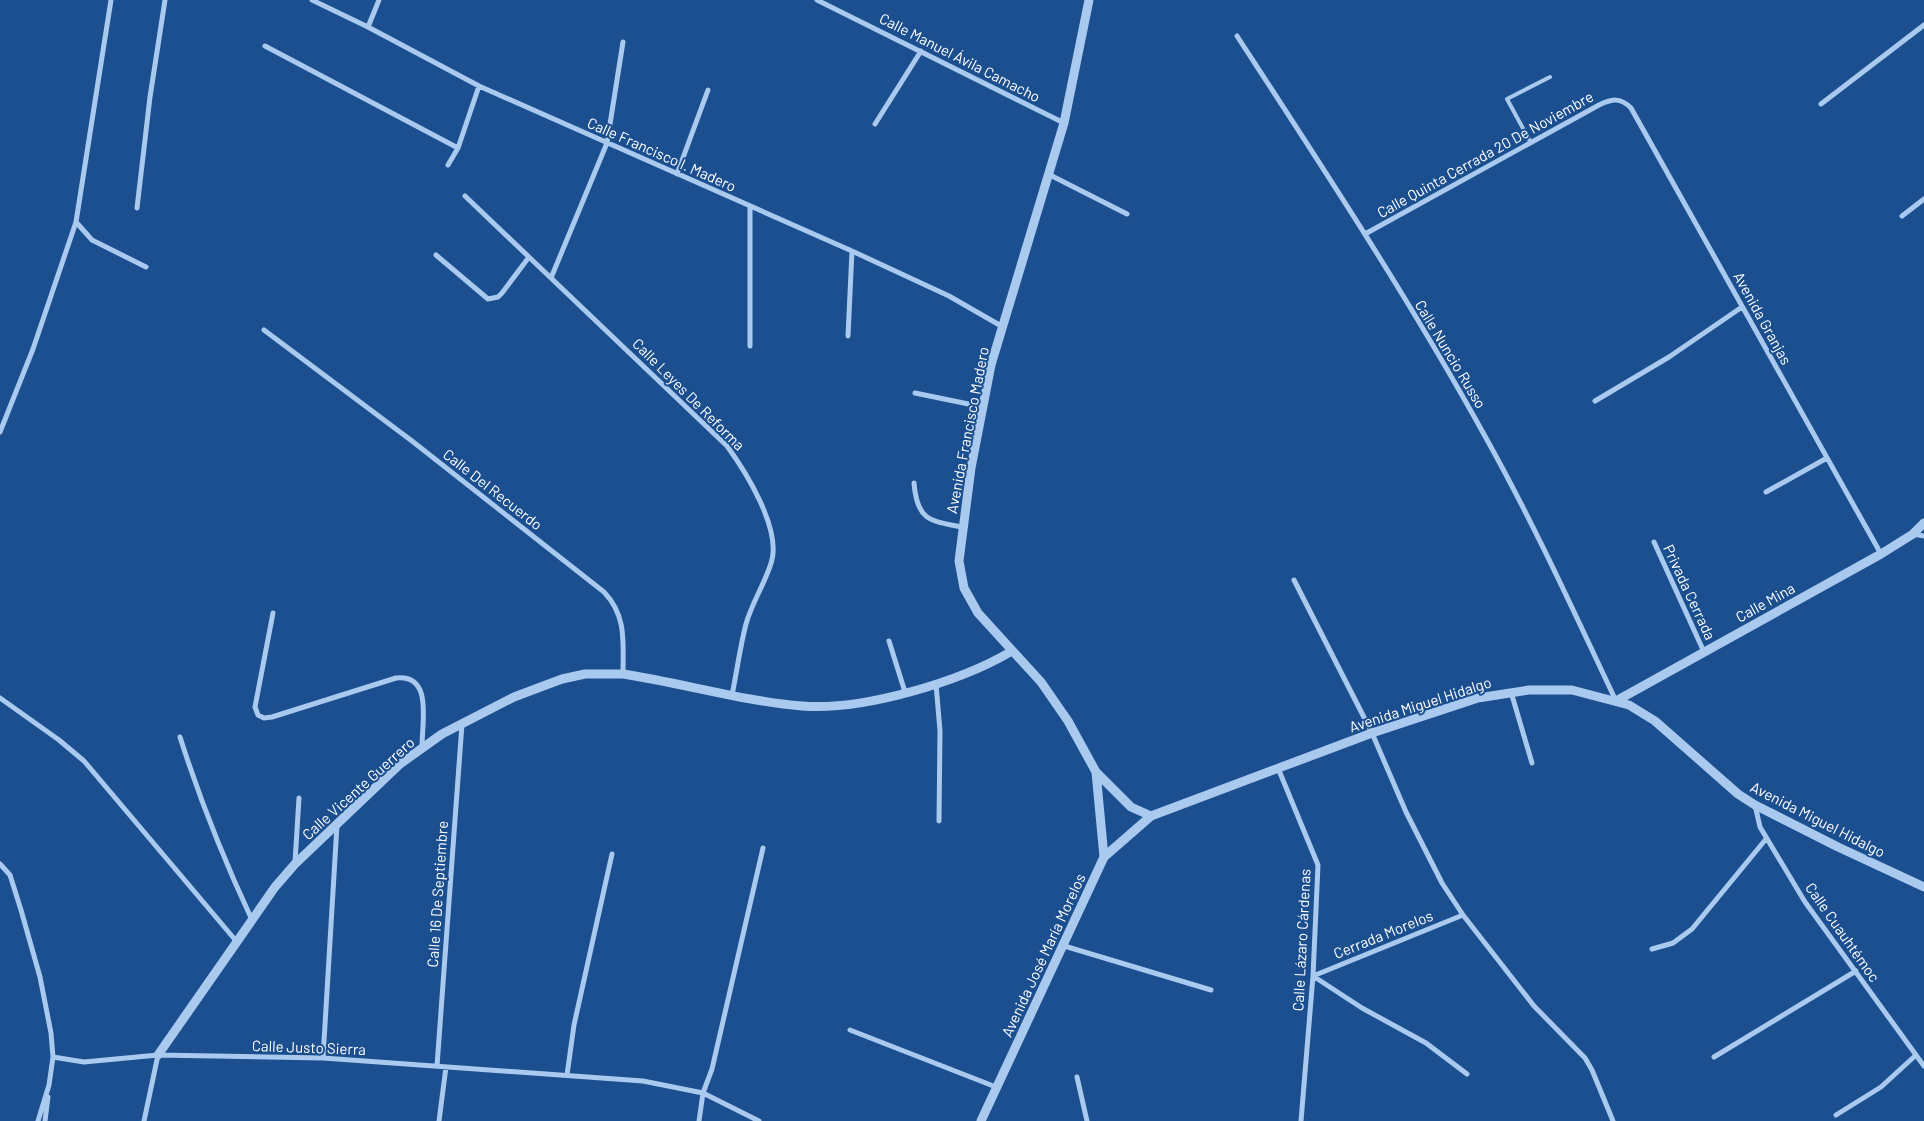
<svg xmlns="http://www.w3.org/2000/svg" width="1924" height="1121" viewBox="0 0 1924 1121" font-family="Barlow,sans-serif">
<rect width="100%" height="100%" fill="#1b4f8f"/>
<g fill="none" stroke-linecap="round" stroke-linejoin="round">
<path stroke="#a9c9ee" stroke-width="4" d="M1531 143 1507 99 1550 77"/>
<path stroke="#a9c9ee" stroke-width="5" d="M312 0 368 27 479 86 852 251 949 296 1003 327
M817 0 1064 123
M368 27 379 0
M1237 36C1323 168 1410 300 1486 438 1534 524 1574 612 1616 701
M265 46 458 148
M1821 104 1924 25
M875 124 921 51
M448 165 458 148 479 86
M677 174 708 90
M1050 175 1127 214
M465 196 727 446C746 472 780 527 772 560 766 582 752 602 746 624 740 647 737 671 732 695
M137 208 150 97 165 0
M1902 216 1924 199
M76 222 92 240 146 267
M1365 234 1599 105C1612 99 1620 97 1631 108L1881 554
M436 255 488 299 498 297 502 293 529 257
M551 278 607 143 623 42
M264 330 412 441 604 592C627 616 623 643 623 674
M848 336 852 251
M750 346V207
M915 393 983 407
M1595 401 1669 357 1742 307
M0 432 33 349 76 222 111 0
M914 483C917 520 929 521 962 527
M1766 492 1827 458
M1913 534 1924 536
M1654 542 1704 652
M1294 580 1372 733 1406 812 1442 883 1463 915 1534 1006 1585 1058 1592 1070 1613 1121
M273 613 255 707 258 715 264 718 272 717 396 678C433 674 422 721 422 747
M889 641 905 692
M936 684 940 731 939 821
M1511 692 1532 763
M0 698 59 740 84 761 237 942
M180 737C200 800 224 860 252 920
M1278 768 1318 865 1313 976 1301 1121
M1755 805 1760 827 1805 902 1924 1066
M295 862 299 798
M0 864 10 875 21 910 40 977 51 1033 53 1057 49 1085 38 1121
M1061 945 1211 990
M1652 949 1673 943 1692 929 1766 839
M1313 976 1362 1008 1426 1043 1467 1074
M1313 976 1463 915
M850 1030 996 1087
M53 1057 84 1062 158 1055 323 1058 643 1081 703 1093 759 1121
M1714 1057 1856 971
M323 1058 337 825
M437 1066 462 724
M567 1075 574 1025 612 854
M1077 1077 1087 1121
M1836 1115 1881 1087 1916 1055
M45 1121 48 1097
M144 1121 158 1055
M439 1121 446 1067
M699 1121 703 1093 712 1069 763 848"/>
<path stroke="#a9c9ee" stroke-width="9" d="M1089 0 1064 123 991 365 971 468 959 561 964 588 978 613 1041 682 1068 721 1096 772 1131 807 1151 816
M1616 701 1881 554 1913 534 1924 523
M1096 772 1104 857
M158 1055 275 887 295 864 400 764 442 734 514 697 562 679 585 674H623C682 683 742 701 802 706 862 711 960 682 1012 651
M981 1121 1104 857 1151 816 1372 733 1478 698 1529 690H1572L1629 705 1655 721 1738 794 1755 805 1838 847 1924 887"/>
</g>
<g text-anchor="middle" dominant-baseline="central" stroke-width="4" stroke-linejoin="round" paint-order="stroke">
<g font-size="15" fill="#fff" stroke="#1b4f8f">
<text transform="translate(960 57) rotate(27)">Calle Manuel Ávila Camacho</text>
<text transform="translate(662 154) rotate(24)">Calle Francisco I. Madero</text>
<text transform="translate(1485 154) rotate(-29)">Calle Quinta Cerrada 20 De Noviembre</text>
<text transform="translate(1763 318) rotate(61)">Avenida Granjas</text>
<text transform="translate(1451 354) rotate(59)">Calle Nuncio Russo</text>
<text transform="translate(689 394) rotate(45)">Calle Leyes De Reforma</text>
<text transform="translate(967 430) rotate(-79)">Avenida Francisco Madero</text>
<text transform="translate(493 489) rotate(38)">Calle Del Recuerdo</text>
<text transform="translate(1690 592) rotate(65)">Privada Cerrada</text>
<text transform="translate(1765 602) rotate(-29)">Calle Mina</text>
<text transform="translate(1420 704) rotate(-18)">Avenida Miguel Hidalgo</text>
<text transform="translate(358 788) rotate(-42)">Calle Vicente Guerrero</text>
<text transform="translate(1818 819) rotate(27)">Avenida Miguel Hidalgo</text>
<text transform="translate(437 894) rotate(-86)">Calle 16 De Septiembre</text>
<text transform="translate(1843 932) rotate(55)">Calle Cuauhtémoc</text>
<text transform="translate(1383 934) rotate(-22)">Cerrada Morelos</text>
<text transform="translate(1301 940) rotate(-87)">Calle Lázaro Cárdenas</text>
<text transform="translate(1043 955) rotate(-65)">Avenida José María Morelos</text>
<text transform="translate(309 1047) rotate(2)">Calle Justo Sierra</text>
</g>
</g>
</svg>
